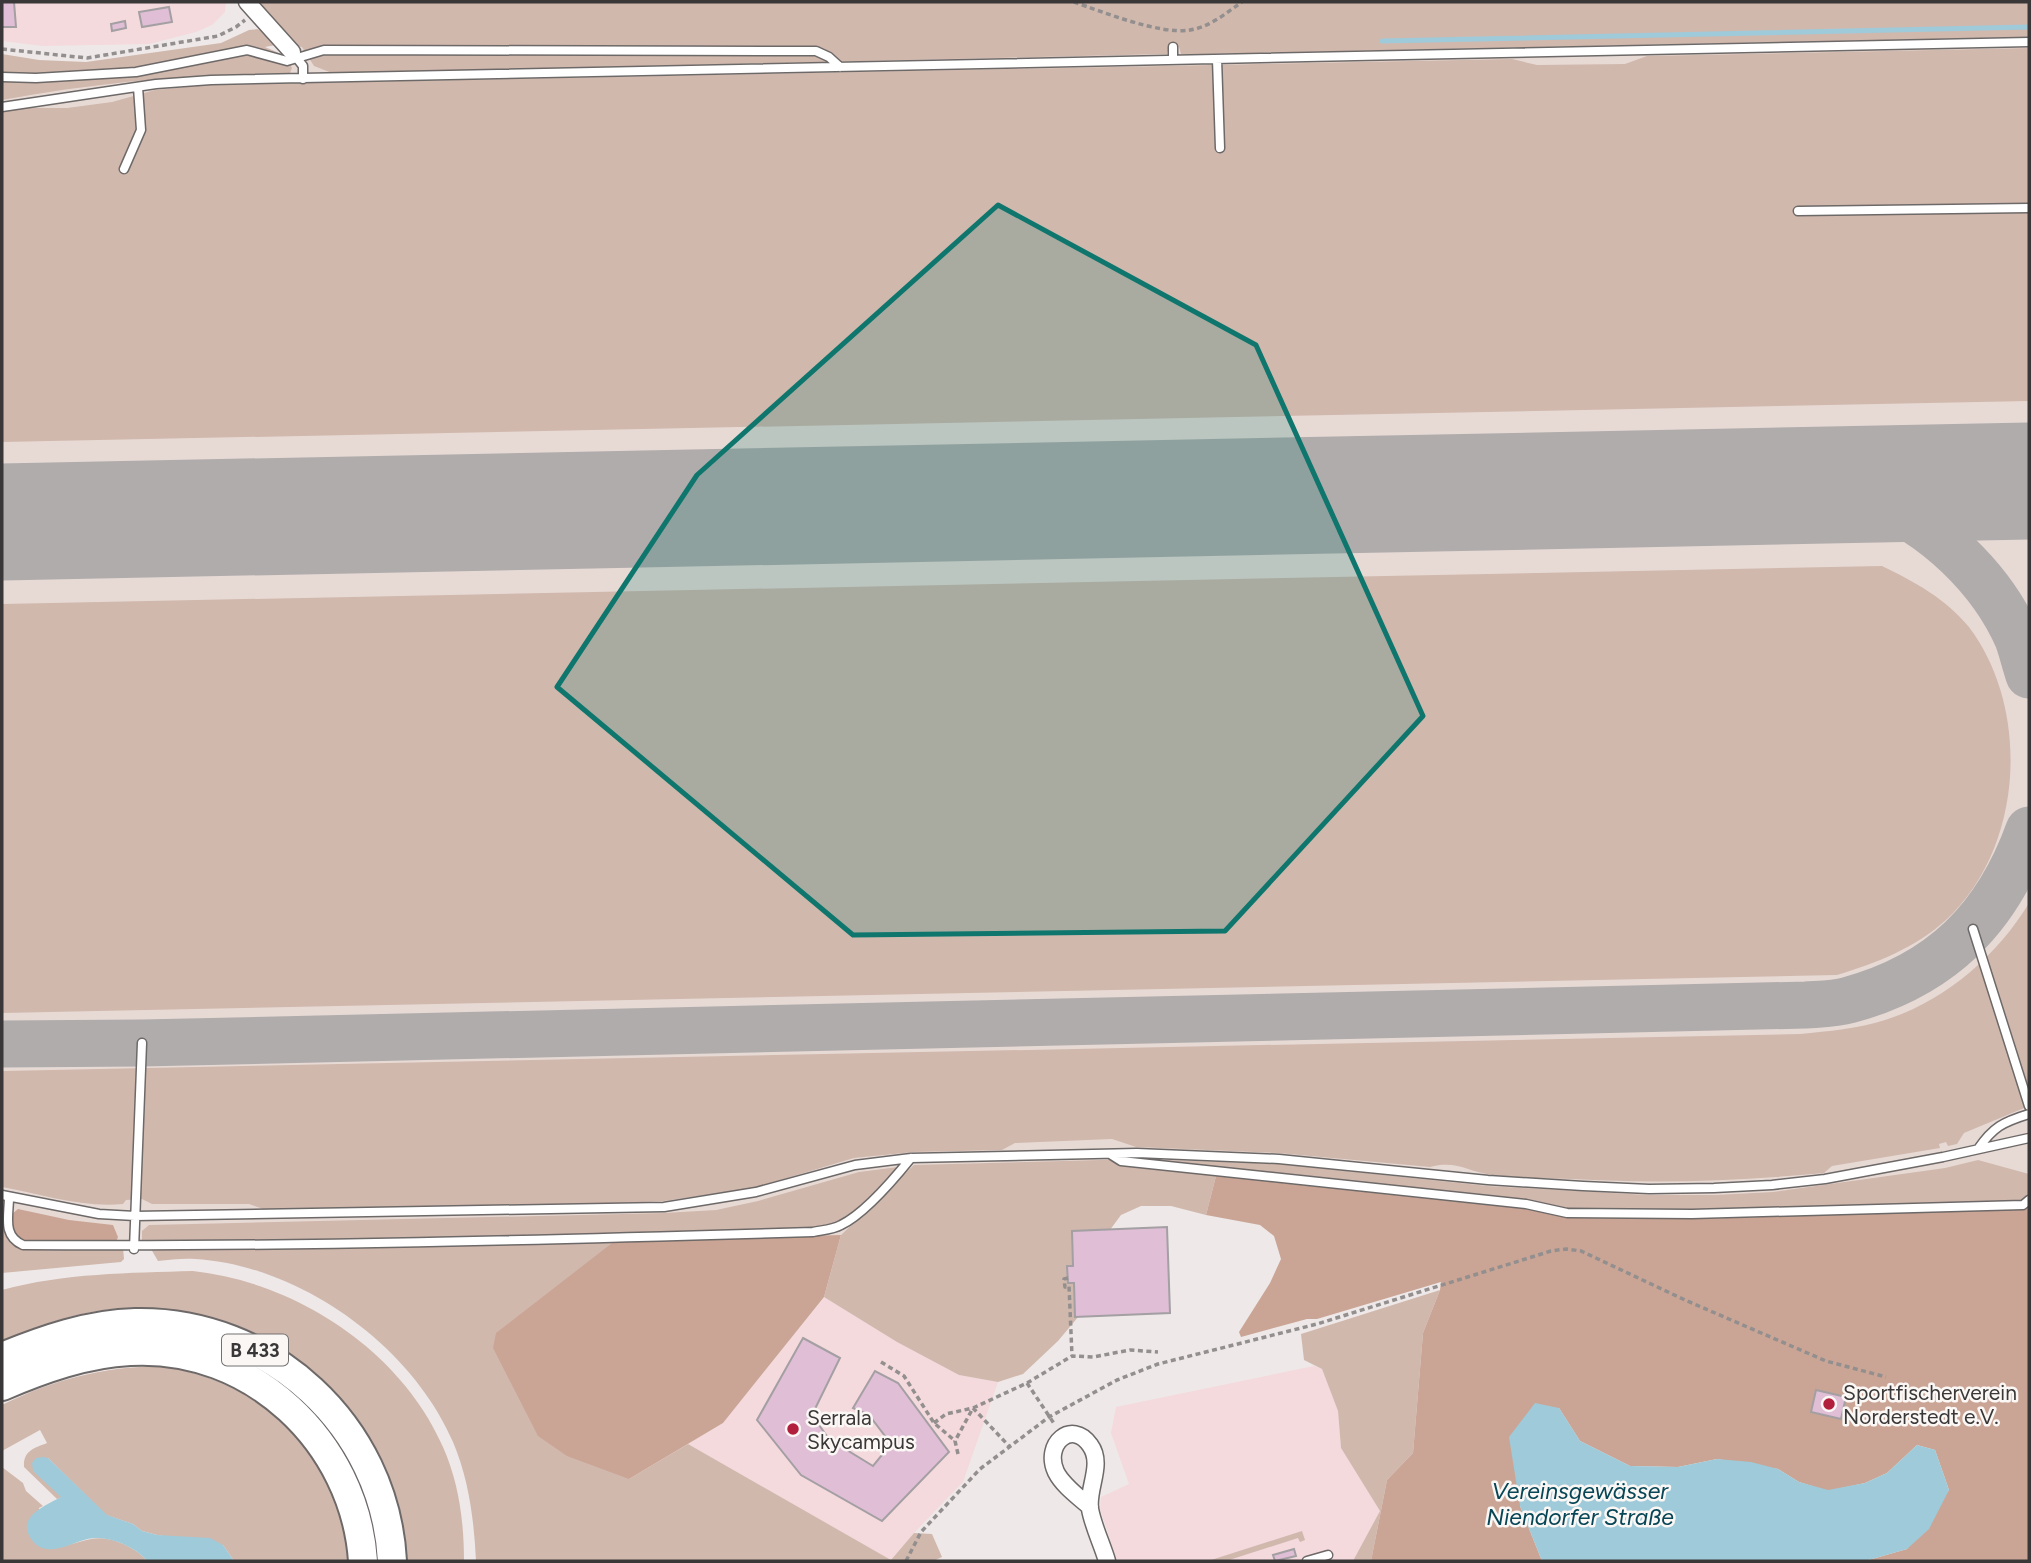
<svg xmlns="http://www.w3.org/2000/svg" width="2031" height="1563" viewBox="0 0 2031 1563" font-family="Figtree,sans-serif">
<rect width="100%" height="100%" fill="#eee9e8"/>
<path fill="#f4d9dd" d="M2 2H226L225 12 212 25 196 32 149 44 43 46 2 41Z
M824 1297 897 1342 959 1375 998 1382 963 1482 914 1533 891 1560 688 1444 723 1423Z
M1314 1366 1322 1369 1338 1411 1341 1448 1380 1511 1371 1561H1117L1100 1509 1101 1497 1129 1484 1111 1433 1116 1407Z"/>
<path fill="#e7dad5" d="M2029 9V1209H1527L1119 1165 908 1173 841 1235 4 1252 2 1212V74L261 46 286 56 302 46 1204 47Z"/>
<path fill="#d1b8ad" d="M252 2H2029V37L1201 54H1181L1179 47H1169L1167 54 332 73 314 66 302 47 290 45Z
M257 29 264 32 276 45 265 47 286 56 292 68 290 73C193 74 98 82 2 100V54L39 60 86 62 221 43 249 30Z
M2029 48V401L2 442V112L25 108H67L112 102 155 90 209 85 1512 59 1537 65 1625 64 1647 56Z
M1882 566C1915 582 1945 598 1969 627 2031 709 2024 848 1946 920 1915 948 1877 963 1837 975L2 1013V604Z
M2029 903V1106L1964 1133 1957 1144 1948 1146 1946 1142 1939 1144 1940 1148 1832 1166 1824 1173C1740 1181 1657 1184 1572 1179 1546 1178 1518 1178 1492 1175 1468 1172 1457 1160 1430 1167L1278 1153 1136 1147 1112 1139 1015 1143 1002 1150 914 1152 854 1158 754 1188 664 1201 555 1206 263 1209 249 1204H152L142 1199 126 1200 123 1204C83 1208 40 1194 2 1187V1071L1800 1034C1828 1031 1858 1029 1885 1020 1945 1001 1997 956 2029 903Z
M1137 1159 1279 1164 1488 1186 1648 1195H1715L1773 1192 1945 1168 1978 1160 2029 1174V1209L1693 1219 1567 1218 1527 1209 1216 1176 1206 1215 1171 1206H1141L1121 1215 1104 1238 1084 1310 1058 1341 1023 1374 998 1382 959 1375 897 1342 824 1297 841 1235 914 1165Z
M898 1167 857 1211 839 1223 812 1230 142 1243V1231L149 1225 664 1213 716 1210 758 1201 859 1172Z
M2 1205C13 1223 0 1239 23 1249L123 1247 124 1259 121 1262 2 1273Z
M616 1240 629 1479 688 1444 891 1560 914 1533 932 1534 942 1557 933 1561H476C474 1520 469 1480 453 1442 412 1346 300 1265 195 1259 183 1258 170 1260 158 1261L151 1249Z
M193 1271C295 1282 401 1350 443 1447 459 1483 464 1522 464 1561H405C404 1413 269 1302 125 1308 83 1310 40 1325 2 1341V1290C64 1273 129 1273 193 1271Z
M1440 1290 1423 1333 1413 1453 1387 1480 1371 1561H1353L1380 1511 1341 1448 1338 1411 1322 1369 1304 1360 1301 1334Z
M161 1366C241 1379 303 1421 335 1499 343 1519 345 1540 348 1561H234L223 1545 157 1535 142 1531 133 1524 106 1515 48 1458 62 1497 57 1499 24 1467C23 1451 34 1448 47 1443L40 1430 2 1451V1405C55 1379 102 1367 161 1366Z
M2 1467 23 1483 26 1491 43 1506 39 1508 47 1549C62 1548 76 1542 91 1539 109 1535 136 1547 147 1561H2Z
M1302 1531 1305 1540 1300 1542 1298 1538 1226 1561H1208Z"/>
<path fill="#caa595" d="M1216 1176 1527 1209 1567 1218 1693 1219 2029 1209V1561H1865L1907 1549 1949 1490 1935 1450 1917 1445 1887 1473 1865 1483 1828 1491 1799 1482 1778 1469 1717 1459 1678 1467 1630 1466 1580 1441 1559 1408 1520 1506 1542 1561H1371L1387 1480 1413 1453 1423 1333 1440 1290 1441 1282 1317 1319H1307L1241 1337 1239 1332 1270 1283 1281 1259 1274 1236 1260 1225 1206 1215Z
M18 1209 69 1220 113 1225 118 1237 116 1242H26C13 1235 13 1228 12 1214Z
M841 1235 824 1297 723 1423 629 1479 567 1456 538 1436 493 1348 496 1333 616 1240Z"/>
<path fill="#9fcad9" d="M1535 1403 1559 1408 1580 1441 1630 1466 1678 1467 1717 1459 1751 1462 1778 1469 1799 1482 1828 1490 1865 1483 1887 1473 1917 1445 1935 1450 1949 1490 1929 1529 1907 1549 1865 1561H1542L1520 1506 1509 1437Z
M43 1457 48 1458 107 1515 133 1524 142 1531 157 1535 210 1538 223 1545 234 1561H147C136 1547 112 1537 94 1538 78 1539 63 1551 47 1549 39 1548 34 1544 30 1537 17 1516 47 1505 61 1497L33 1471 32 1463 36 1458Z"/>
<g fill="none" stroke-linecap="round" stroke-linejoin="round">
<path stroke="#9fcad9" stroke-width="5" d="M1382 41 2029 27"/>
<path stroke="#b0acac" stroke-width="47" d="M1783 485C1813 488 1844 490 1873 500 1934 523 1992 579 2018 639 2022 650 2025 663 2029 675
M2 1044 142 1043 1806 1005C1820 1004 1835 1004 1849 1000 1941 975 1997 919 2029 830"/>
<path stroke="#b0acac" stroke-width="117" d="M2 522 2029 481"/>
</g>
<path fill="#dfbed6" stroke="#a39fa2" stroke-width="2" d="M2 2H14L16 27H2Z
M169 7 172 22 142 27 139 12Z
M125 21 126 28 112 31 111 24Z
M1167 1227 1170 1313 1075 1317 1074 1283H1068L1067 1266H1073L1072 1231Z
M803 1338 840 1358 812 1415 829 1439 873 1466 891 1444 869 1415 853 1408 875 1371 898 1383 949 1452 882 1521 801 1475 757 1420Z
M1816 1390 1846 1397 1841 1419 1811 1412Z
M1294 1549 1296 1556 1275 1561 1273 1555Z"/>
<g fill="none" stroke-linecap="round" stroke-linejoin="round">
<g stroke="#6d6968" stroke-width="11">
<path id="lane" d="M296 57 303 66V79
M1217 59 1220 148
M1173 60V47
M2 77 36 78 136 72 247 50 287 61 324 50 816 51 829 57 840 67
M2 107 156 84 211 80 2029 42
M124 169 141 130 138 87
M1798 211 2029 208
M1973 929 2029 1106
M1978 1149C1993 1127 2003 1122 2029 1114
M1110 1154 1121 1161 1526 1204 1567 1213 1692 1214 2023 1205 2029 1200
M2 1195 99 1214 135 1216 664 1207 756 1192 855 1165 911 1158 1137 1153 1279 1159 1488 1180 1583 1186 1649 1189 1714 1188 1772 1185 1825 1179 1943 1157 2029 1138
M9 1197C9 1216 2 1236 23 1245 286 1247 550 1240 813 1232 822 1230 832 1230 841 1225 864 1214 894 1179 911 1158
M134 1249 142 1043
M1307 1561 1328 1555"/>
</g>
<g stroke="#6d6968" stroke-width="19">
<path id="street" d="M247 2 292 52
M1090 1507C1079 1497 1063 1486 1056 1472 1043 1444 1072 1419 1090 1445 1104 1464 1087 1488 1090 1509 1093 1526 1102 1544 1107 1561"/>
</g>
<g stroke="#6d6968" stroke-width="32">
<path id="highway" d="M2 1357C44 1340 89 1324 135 1323 270 1320 385 1426 392 1561
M2 1386C42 1369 86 1353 130 1351 252 1344 355 1442 363 1561"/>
</g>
<path stroke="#938f8f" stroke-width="3.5" stroke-dasharray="5 3.5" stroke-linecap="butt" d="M1074 2C1103 12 1160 35 1190 30 1210 27 1226 13 1242 2
M2 49 87 58 218 36 236 27 245 20
M1068 1278 1064 1279 1065 1287 1069 1286 1072 1356
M881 1362 904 1376 934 1423 954 1440
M1027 1383 1055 1425
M934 1423 946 1414 973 1408 1009 1446
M958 1454 955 1441 973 1408 1027 1383 1072 1356 1093 1357 1130 1350 1158 1352
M906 1561 921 1532 980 1469 1049 1417 1117 1380 1158 1364 1317 1324 1551 1251 1566 1249 1581 1251 1685 1300 1826 1361 1886 1377"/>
<use href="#lane" stroke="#fff" stroke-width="8"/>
<use href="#street" stroke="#fff" stroke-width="16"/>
<use href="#highway" stroke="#fff" stroke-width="28"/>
</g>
<path fill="#0f766e" fill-opacity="0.2" stroke="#0f766e" stroke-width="5" stroke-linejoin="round" d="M998 205 1256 345 1423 716 1225 931 853 935 557 687 697 475Z"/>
<g fill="#b21f3d" stroke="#fbf7f5" stroke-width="2.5">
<circle cx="1829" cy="1404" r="7"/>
<circle cx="793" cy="1429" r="7"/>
</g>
<g text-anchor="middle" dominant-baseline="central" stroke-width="5" stroke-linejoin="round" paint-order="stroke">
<rect fill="#fbf7f5" stroke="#737170" stroke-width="2" x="222" y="1334.5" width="66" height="31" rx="5"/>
<g font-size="19" font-weight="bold" fill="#393737">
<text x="255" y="1350">B 433</text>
</g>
<g font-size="21" fill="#393737" stroke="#fbf7f5" text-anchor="start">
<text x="1843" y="1392">Sportfischerverein<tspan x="1843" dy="24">Norderstedt e.V.</tspan></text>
<text x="807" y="1417">Serrala<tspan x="807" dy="24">Skycampus</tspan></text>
</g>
<g font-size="23" font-style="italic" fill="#074656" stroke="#fbf7f5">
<text x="1580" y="1491">Vereinsgewässer<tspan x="1580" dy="26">Niendorfer Straße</tspan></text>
</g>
</g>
<rect width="2031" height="1563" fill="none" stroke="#393737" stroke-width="7"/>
</svg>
